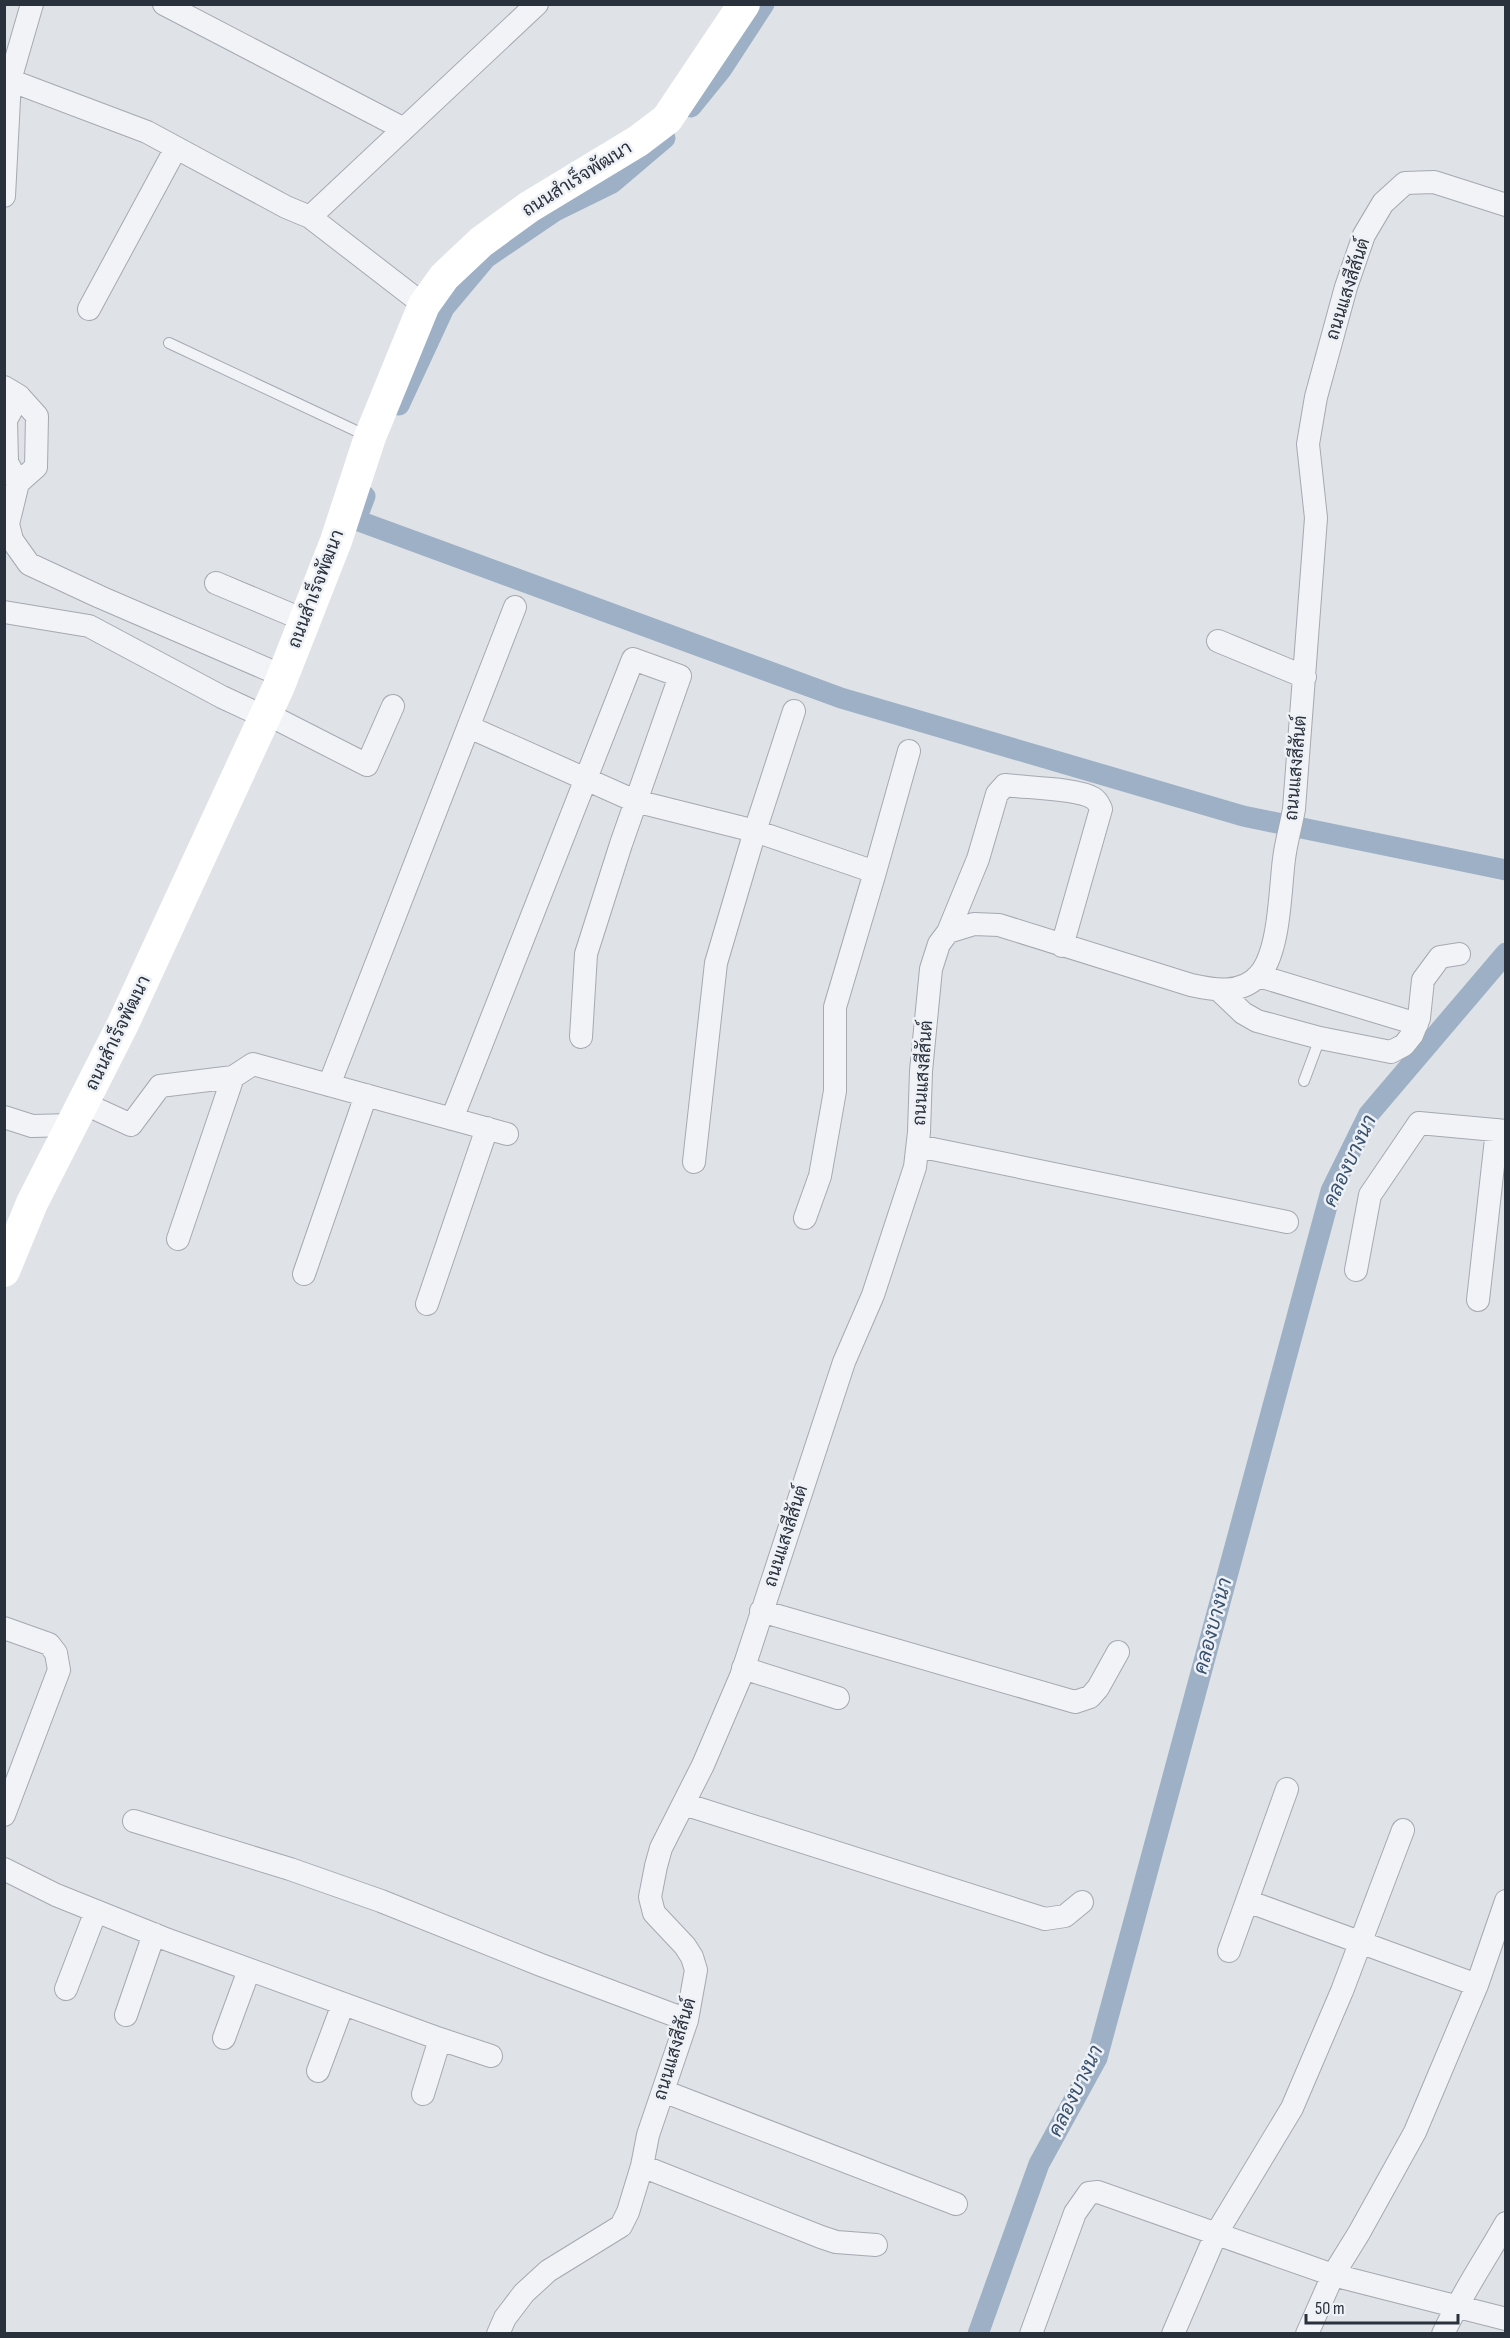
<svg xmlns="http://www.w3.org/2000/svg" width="1510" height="2338" viewBox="0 0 1510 2338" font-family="'Sofia Sans Condensed',Sarabun,sans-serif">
<rect width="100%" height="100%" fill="#dfe2e7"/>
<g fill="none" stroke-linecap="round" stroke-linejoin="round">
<path stroke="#9db0c5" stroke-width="21" d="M691 107 721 70 764 4
M399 405 444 308 486 258 555 211 612 183 665 138
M365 496 356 520 841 698 1243 816 1506 870
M978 2334 1039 2164 1097 2058 1331 1191 1369 1114 1506 953"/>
<g stroke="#a5a9b1" stroke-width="12">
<path id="lane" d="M169 343 367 436
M1304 1081 1320 1038"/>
</g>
<g stroke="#a5a9b1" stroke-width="24">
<path id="street" d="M164 4 404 129
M4 78 147 132 286 207 310 217 424 305
M4 196 10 80 32 4
M310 217 537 4
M89 309 176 148
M4 387 19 396 37 416 36 467 18 483 8 524 12 540 29 564 100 597 283 676
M18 483 7 462 6 420 19 396
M216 583 304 620
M4 612 89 626 222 697 265 717
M1218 641 1305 677
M267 714 367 765 393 706
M469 727 635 801 755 831 875 872 835 1007V1091L820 1176 805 1218
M875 872 909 751
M948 932 978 859 997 794 1005 785C1027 788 1076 788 1093 798 1098 801 1099 805 1101 809L1062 946
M1259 976 1417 1024
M1220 991 1243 1013 1257 1021 1320 1038 1391 1052 1404 1045 1412 1035 1419 1018 1423 980 1440 957 1459 954
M329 1085 515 607
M83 1103 131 1125 160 1086 233 1077 253 1064 507 1134
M4 1117 32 1126 72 1125
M452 1119 633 659 680 676 621 844 586 954 581 1037
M918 1146 1287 1222
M694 1162 716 963 755 831 794 711
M178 1239 233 1077
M1356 1270 1370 1195 1419 1123 1506 1131
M304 1274 366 1095
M1478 1300 1497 1130
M427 1304 487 1128
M761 1611 1075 1702 1090 1697 1098 1688 1118 1652
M4 1628 49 1644 56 1653 59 1670 4 1815
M743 1668 838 1698
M684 1804 1045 1919 1065 1916 1082 1902
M134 1821 290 1869 381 1901 541 1965 687 2020
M4 1869 56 1895 163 1938 440 2039 491 2056
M1247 1901 1477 1985
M1229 1951 1287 1789
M66 1989 96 1911
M126 2015 154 1934
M224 2038 249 1970
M318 2071 343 2004
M663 2091 956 2204
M423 2094 440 2039
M642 2166 821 2237 836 2242 876 2245
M498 2334 505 2318 524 2293 548 2271 621 2226 628 2212 642 2166 648 2135 687 2020 696 1970 692 1957 685 1946 654 1913 650 1897 656 1866 661 1848 703 1765 741 1676 844 1362 873 1295 915 1167 919 1132 921 1071 931 969 939 944 948 932 974 924 999 925 1191 985C1213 990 1242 995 1259 975 1280 952 1280 889 1284 859 1286 842 1291 826 1294 809L1316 518 1308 444 1316 397 1346 287 1364 235 1383 203 1405 183 1434 182 1506 205
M1031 2334 1075 2213 1089 2193 1098 2192 1333 2275 1506 2319
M1173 2334 1216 2234 1292 2108 1342 1991 1403 1830
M1307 2334 1333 2275 1359 2233 1415 2132 1477 1985 1506 1901
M1443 2334C1461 2295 1485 2260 1506 2223"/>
</g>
<use href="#lane" stroke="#f2f3f6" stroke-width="10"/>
<use href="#street" stroke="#f2f3f6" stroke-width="22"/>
<path stroke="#fff" stroke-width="32" d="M4 1271 32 1203 123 1024 279 686 336 541 370 437 424 305 444 277 481 242 529 207 638 141 667 119 744 4"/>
</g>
<g text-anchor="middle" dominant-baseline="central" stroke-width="5" stroke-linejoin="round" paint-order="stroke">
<g font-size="18" fill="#29313d" stroke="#eef1f5">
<text transform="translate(577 179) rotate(-32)">ถนนสำเร็จพัฒนา</text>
<text transform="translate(1348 289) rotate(-72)">ถนนแสงสีสันต์</text>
<text transform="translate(316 589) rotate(-69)">ถนนสำเร็จพัฒนา</text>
<text transform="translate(1296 768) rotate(-85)">ถนนแสงสีสันต์</text>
<text transform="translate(118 1033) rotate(-64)">ถนนสำเร็จพัฒนา</text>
<text transform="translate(923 1073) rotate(-86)">ถนนแสงสีสันต์</text>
<text transform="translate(786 1536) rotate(-72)">ถนนแสงสีสันต์</text>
<text transform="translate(675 2049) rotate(-73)">ถนนแสงสีสันต์</text>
</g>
<g font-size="20" font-style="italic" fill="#37506e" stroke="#eef1f5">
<text transform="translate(1350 1161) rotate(-65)">คลองบางนา</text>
<text transform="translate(1213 1626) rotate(-75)">คลองบางนา</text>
<text transform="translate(1076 2091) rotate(-64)">คลองบางนา</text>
</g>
</g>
<rect width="1510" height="2338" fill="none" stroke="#29313d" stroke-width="12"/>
<path d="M1306 2314v9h152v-9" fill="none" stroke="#29313d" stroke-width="3"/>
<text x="1315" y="2314" font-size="18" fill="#29313d" stroke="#eef1f5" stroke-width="4.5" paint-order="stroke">50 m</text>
</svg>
